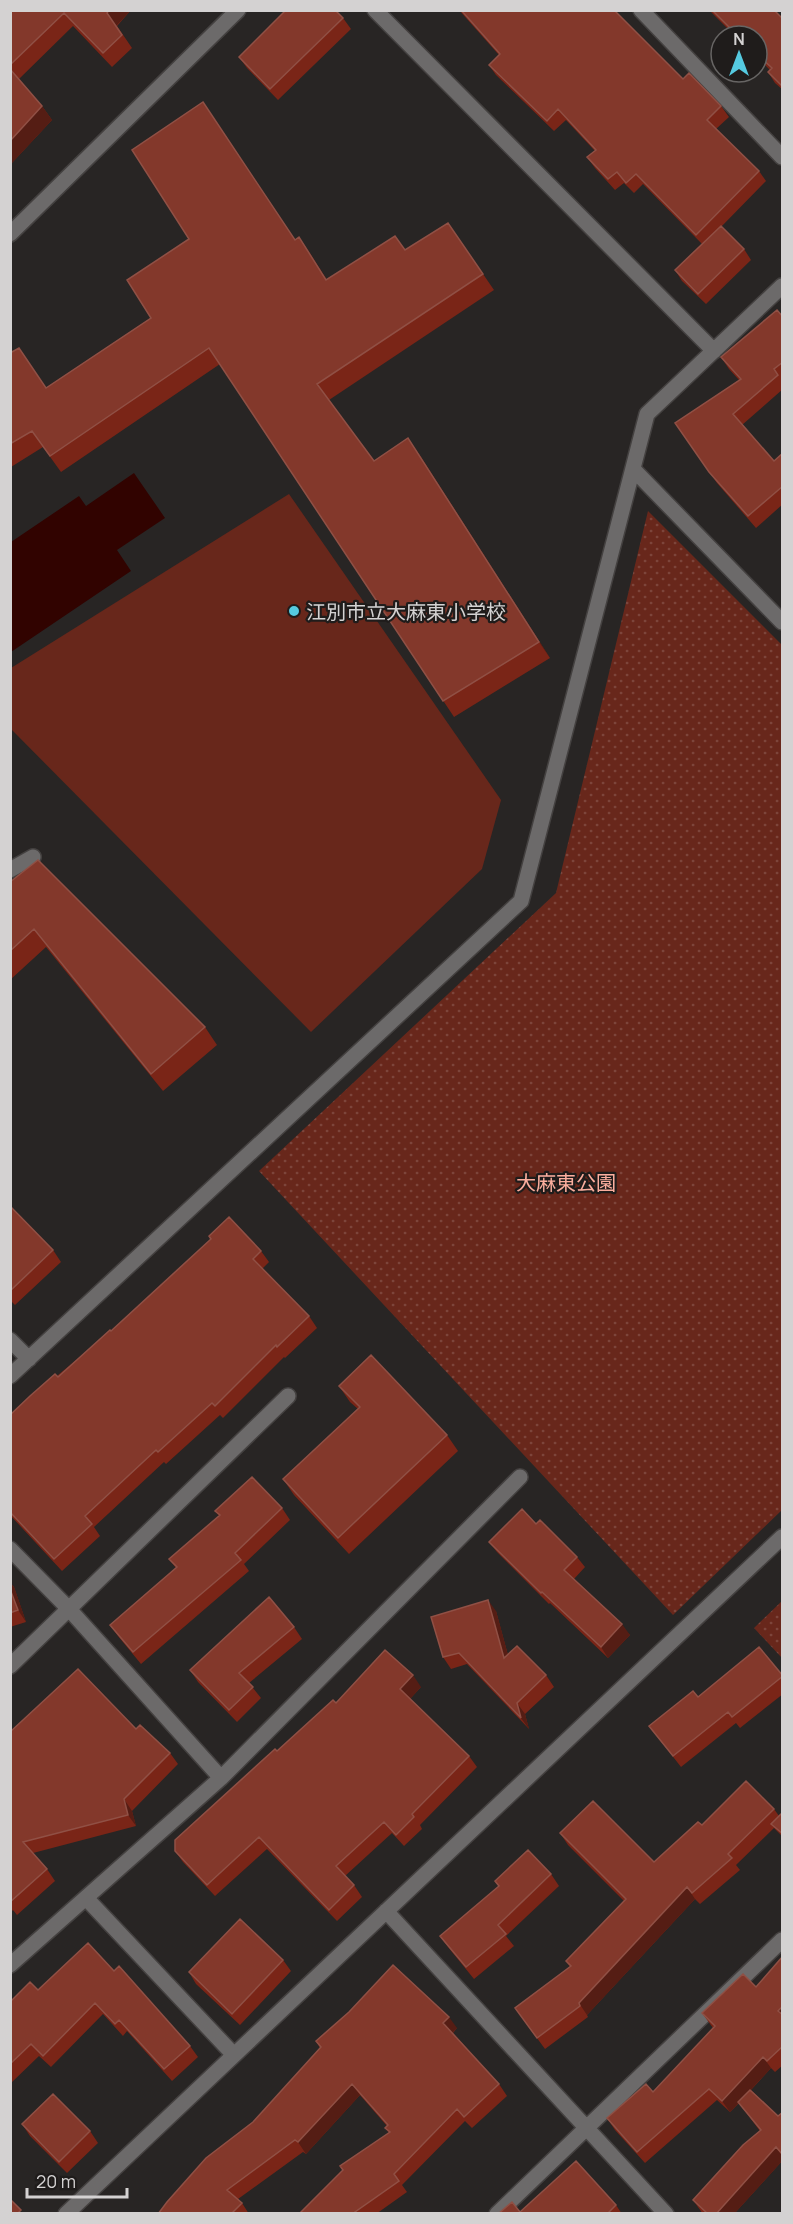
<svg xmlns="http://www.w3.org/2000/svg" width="793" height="2224" viewBox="0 0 793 2224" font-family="Manrope,'Noto Sans JP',sans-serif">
<defs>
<pattern id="park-dots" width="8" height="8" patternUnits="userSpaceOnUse" patternTransform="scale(1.5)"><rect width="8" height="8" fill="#68271b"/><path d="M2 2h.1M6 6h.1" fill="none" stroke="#7d453b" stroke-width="1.8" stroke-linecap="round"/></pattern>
</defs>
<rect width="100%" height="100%" fill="#282524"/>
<path fill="#68271b" d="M289 494 501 800 482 869 311 1032 10 728 11 668Z"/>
<path fill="url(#park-dots)" d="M648 511 782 645V1510L673 1615 259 1171 556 893Z
M782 1601V1658L754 1628Z"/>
<path fill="#310300" d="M134 473 165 518 117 550 131 571 11 652V542L79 496 86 506Z"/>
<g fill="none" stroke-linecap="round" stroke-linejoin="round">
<g stroke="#444140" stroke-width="18">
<path id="minor" d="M375 10 714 351
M641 10 782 157
M10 234 238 10
M633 469 782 622
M10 870 33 857
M10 1340 29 1359
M10 1376 521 901 647 414 782 286
M10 1549 69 1609 221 1778
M10 1666 288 1396
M86 1898 234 2055
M386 1911 666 2214
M10 1965 221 1778 520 1477
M66 2214 782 1537
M497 2214 782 1940"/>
</g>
<use href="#minor" stroke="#6c6a6a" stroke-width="15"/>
</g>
<path fill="#7a2517" d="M10 10H131L117 26 132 48 112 67 73 26 19 79 42 106 52 120 10 165Z
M459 10H614L683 79 721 106 729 117 716 129 759 171 766 181 721 227 744 249 751 260 706 304 682 281 675 270 702 244 643 184 634 193 624 183 615 190 595 168 587 157 595 151 566 120 554 131 496 75 489 65 499 55Z
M709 10H774L783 19V90L775 83 768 72 770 70 757 57V36H735Z
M343 18 351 29 278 100 247 68 239 57Z
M214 118 295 240 299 237 327 280 405 250 448 223 494 290 329 400 374 461 419 454 550 658 454 717 220 364 61 472 43 447 11 467 10 466V353L46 388 151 318 189 239Z
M783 317V389L742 425 774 461 783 453V504L756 528 717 483 675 423 739 380 729 369 721 357Z
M10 882 205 1027 217 1045 163 1091 46 947 10 980Z
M10 1206 53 1250 61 1262 15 1305 10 1300Z
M261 1251 269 1262 262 1269 309 1316 317 1328 285 1358 284 1357 223 1418 220 1415 166 1464 164 1462 94 1527 100 1536 62 1571 10 1515V1415L111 1331Z
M339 1386 447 1435 458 1451 349 1554 294 1495 283 1479 358 1409 350 1402Z
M282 1508 290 1520 244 1564 249 1571 141 1664 118 1636 110 1625 176 1568 169 1559 219 1516 215 1511Z
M536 1524 577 1557 585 1567 574 1579 630 1635 608 1658 550 1603 549 1604 497 1552 489 1542Z
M10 1583 14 1587 26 1622 10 1627Z
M496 1611 508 1655 546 1675 554 1687 525 1714 529 1729 467 1664 451 1669 443 1657Z
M294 1627 302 1639 249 1683 261 1698 237 1722 198 1682 190 1670Z
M783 1676V1694L740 1728 736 1723 681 1767 649 1726Z
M421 1687 410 1699 469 1756 477 1767 420 1825 422 1829 404 1846 392 1833 345 1876 354 1885 362 1897 337 1921 267 1849 215 1896 183 1862 175 1851 277 1751 336 1703Z
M136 1729 170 1753 178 1764 132 1811 136 1826 33 1853 47 1869 55 1881 17 1915 13 1910 10 1913V1732Z
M774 1809 779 1816 783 1812V1837L774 1828 736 1865 740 1870 700 1904 695 1899 587 2015 588 2017 545 2049 523 2019 570 1967 566 1961 624 1901 568 1845 560 1833 654 1862 702 1825Z
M551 1874 559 1886 506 1936 514 1946 474 1979 448 1947 440 1936 499 1887 495 1881Z
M783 1956V2065L775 2072 771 2068 751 2090 778 2116 783 2112V2160L734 2214H703L693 2200 760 2131 739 2103 730 2112 717 2100 645 2163 615 2130 607 2118 653 2092 713 2028 702 2013 756 1987Z
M283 1960 291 1971 240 2025 196 1984 189 1972Z
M114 1971 190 2046 198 2057 172 2081 127 2031 123 2036 103 2014 51 2067 39 2056 10 2084V2002L38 1990Z
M457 2028 453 2033 499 2084 507 2096 472 2128 465 2121 402 2185 407 2192 376 2214H299L389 2133 385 2128 387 2126 360 2095 306 2154 303 2152 238 2199 242 2203 249 2214H158L253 2122 320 2048 316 2041Z
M22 2124 90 2131 98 2143 67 2173 30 2136Z
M616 2205 622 2214H498L520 2212Z"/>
<path fill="#551d14" d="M109 10H131L116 26 107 13Z
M42 106 52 120 10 165V141Z
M299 237 310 253 337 296 326 280Z
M408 438 419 454 550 658 539 642Z
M10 1583 14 1587 26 1622 18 1610 10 1589Z
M488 1600 496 1611 512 1670 504 1658Z
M622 1624 630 1635 608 1658 601 1647Z
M413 1675 421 1687 408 1701 400 1689Z
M517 1703 525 1714 529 1729 521 1718Z
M124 1799 132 1811 136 1826 128 1815Z
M687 1887 695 1899 587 2015 579 2003Z
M783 2006V2016L778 2011Z
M449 2017 457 2028 451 2034 443 2023Z
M763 2057 771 2068 730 2112 722 2101Z
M352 2084 360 2095 306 2154 298 2142Z
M776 2147 783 2157V2160L734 2214H716Z"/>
<path fill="#83382b" stroke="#905045" stroke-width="1.5" d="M10 10H109L107 13 122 35 103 53 64 13 10 65Z
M286 10H335L343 18 270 89 239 57Z
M461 10H614L683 79 689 73 721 106 707 120 759 171 696 235 636 174 626 183 617 172 608 179 587 157 596 150 558 109 547 121 489 65 500 54Z
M712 10H774L783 19V87L768 72 772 68 757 54V36H738Z
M10 69 42 106 10 141Z
M203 102 295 240 299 237 326 280 395 236 405 250 448 223 483 274 317 384 374 461 408 438 539 642 443 701 209 348 50 456 32 431 10 444V353L19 348 46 388 151 318 127 280 189 239 132 150Z
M721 226 744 249 698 294 675 270Z
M777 310 783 317V362L774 369 778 375 733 414 774 461 783 453V486L748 516 709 472 675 423 741 379 721 357Z
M38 860 205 1027 151 1074 34 929 10 951V882Z
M10 1206 53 1250 10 1291Z
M229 1217 261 1251 253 1259 309 1316 277 1347 276 1345 215 1406 212 1403 158 1452 156 1450 85 1516 92 1524 54 1559 10 1512V1415L30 1396 55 1374 58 1377 110 1330 111 1331 211 1239 209 1236Z
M371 1355 447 1435 338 1538 283 1479 360 1407 339 1386Z
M252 1477 282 1508 235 1553 241 1560 133 1652 110 1625 177 1567 169 1559 220 1515 215 1511Z
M522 1509 536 1524 540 1520 577 1557 564 1570 622 1624 601 1647 542 1592 541 1593 489 1542Z
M10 1589 18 1610 10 1613Z
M269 1597 294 1627 239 1673 253 1687 229 1710 190 1670Z
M488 1600 504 1658 517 1646 546 1675 517 1703 521 1718 459 1653 443 1657 431 1617Z
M759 1647 783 1676 732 1717 728 1712 673 1756 649 1726 693 1691 698 1697Z
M385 1650 413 1675 400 1689 469 1756 412 1814 414 1817 396 1835 384 1822 336 1866 354 1885 329 1910 259 1837 207 1885 175 1851V1840L275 1749 277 1751 333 1700 336 1703Z
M78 1669 136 1729 140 1725 170 1753 124 1799 128 1815 23 1842 47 1869 10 1902V1732Z
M746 1781 774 1809 728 1854 732 1858 692 1893 687 1887 579 2003 580 2006 537 2038 515 2008 571 1966 566 1961 626 1899 560 1833 593 1801 654 1862 698 1822 702 1825Z
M783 1812V1834L771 1824Z
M528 1850 551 1874 498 1925 506 1934 466 1967 440 1936 499 1886 495 1881Z
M240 1919 283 1960 232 2014 189 1972Z
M88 1943 114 1971 119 1966 190 2046 164 2069 119 2020 115 2024 95 2003 43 2056 31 2044 10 2064V2002L30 1982 38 1990Z
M783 1956V2006L778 2011 783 2015V2046L767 2061 763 2057 722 2101 709 2089 637 2152 607 2118 646 2084 653 2092 715 2026 702 2013 743 1974 756 1987Z
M393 1965 449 2017 443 2023 499 2084 464 2117 457 2109 394 2174 399 2181 352 2214H299L343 2170 340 2166 390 2132 385 2128 388 2125 352 2084 298 2142 295 2140 227 2190 242 2203 231 2214H158L167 2202 206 2158 253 2122 321 2047 316 2041 349 2012Z
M750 2090 778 2116 783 2112V2155L776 2147 716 2214H708L693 2200 743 2145 761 2130 738 2102Z
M53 2094 90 2131 59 2162 22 2124Z
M576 2161 616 2205 607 2214H498L512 2202 520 2212Z
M10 2199 21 2210 17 2214H10Z"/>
<circle fill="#55cae0" stroke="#1f1c1b" stroke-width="2" cx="294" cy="611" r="6"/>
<g text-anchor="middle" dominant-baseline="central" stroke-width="4.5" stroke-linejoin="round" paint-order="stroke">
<g font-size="20" fill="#d4d2d2" stroke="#1f1c1b" text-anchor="start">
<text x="306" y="611">江別市立大麻東小学校</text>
</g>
<g font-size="20" fill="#fbae9e" stroke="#1f1c1b">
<text x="566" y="1182">大麻東公園</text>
</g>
</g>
<rect width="793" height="2224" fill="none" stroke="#d4d2d2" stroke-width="24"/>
<g transform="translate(739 54)"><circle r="28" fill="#1f1c1b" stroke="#676564" stroke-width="1.5"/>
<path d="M0-4.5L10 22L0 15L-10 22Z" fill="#55cae0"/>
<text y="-9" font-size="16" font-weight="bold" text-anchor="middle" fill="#d4d2d2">N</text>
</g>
<path d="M27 2188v9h100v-9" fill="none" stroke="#d4d2d2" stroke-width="3"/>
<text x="36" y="2188" font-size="18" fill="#d4d2d2" stroke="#1f1c1b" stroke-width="4.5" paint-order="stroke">20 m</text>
</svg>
